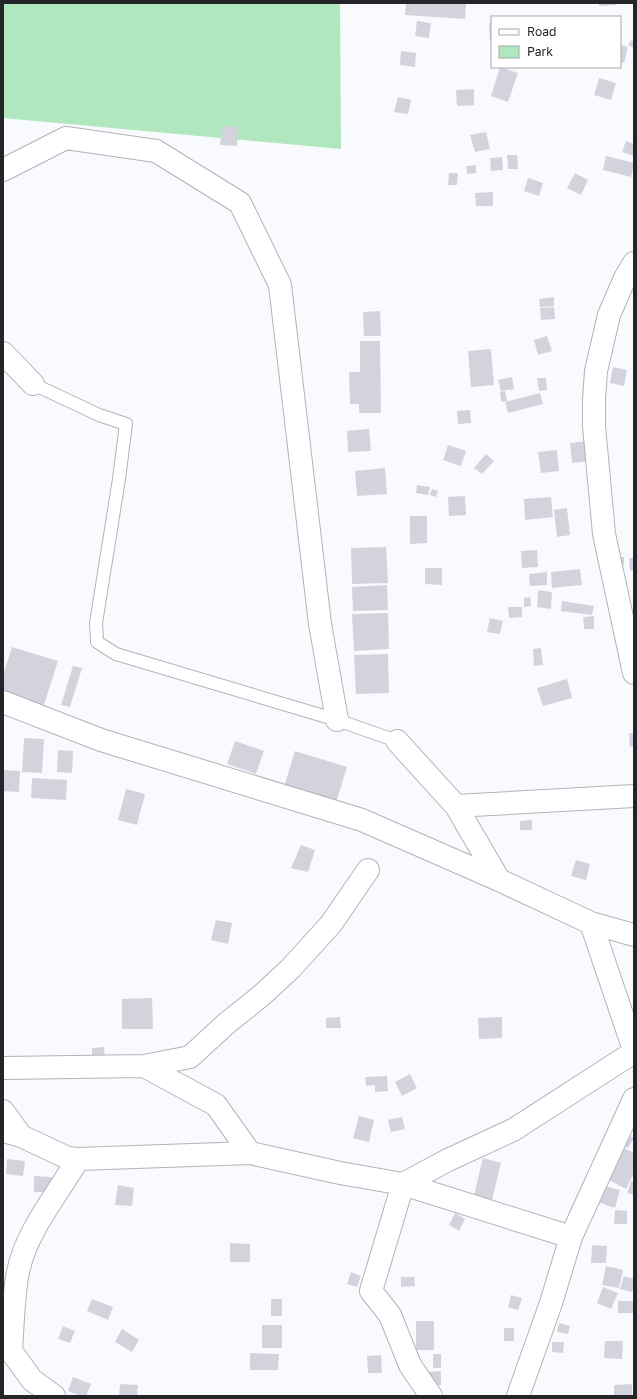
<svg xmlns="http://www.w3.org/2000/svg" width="637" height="1399" viewBox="0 0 637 1399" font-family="'Golos Text',sans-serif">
<rect width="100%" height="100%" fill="#f9fafe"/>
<path fill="#b0e7be" d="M3 3H340L341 149 3 118Z"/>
<path fill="#d4d3dd" d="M406 3H466L465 19 405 15Z
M599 3H616V5L599 6Z
M417 21 431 23 429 38 415 36Z
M489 23H492V40H490Z
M631 40 634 41V48L628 45Z
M620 45 628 47 624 63 620 62Z
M401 51 416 53 415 67 400 65Z
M500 67 518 73 508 102 491 96Z
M599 78 616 83 611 100 594 95Z
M474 89V105L457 106 456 90Z
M398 97 411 100 408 114 394 112Z
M222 126 238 127 237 146 220 145Z
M486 132 490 149 475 152 470 135Z
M626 141 634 144V156L622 152Z
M507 155H517L518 169H508Z
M606 156 634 163 631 177 603 170Z
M502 157 503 170 491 171 490 158Z
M476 165V173L467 174 466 166Z
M449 173H458L457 185H448Z
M575 173 588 180 581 195 567 188Z
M528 178 543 183 539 196 524 191Z
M493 192V206H476L475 193Z
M554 297V306L540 307 539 299Z
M554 307 555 319 541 320 540 308Z
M380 311 381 336H364L363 312Z
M547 336 552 351 538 355 534 340Z
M360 341H380L381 413H359V404H350L349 372H360Z
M491 349 494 385 471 387 468 351Z
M613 367 627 370 624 386 610 383Z
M512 377 514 389 501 391 498 380Z
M537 378H546L547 390 539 391Z
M505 391 507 401 501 402 500 392Z
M540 393 543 404 508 413 505 402Z
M470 410 471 423 458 424 457 411Z
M369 429 371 451 348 452 347 431Z
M589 441 591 461 572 463 570 443Z
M448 445 466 451 461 466 443 460Z
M557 450 559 471 541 473 538 452Z
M486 454 494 461 482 474 474 468Z
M385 468 387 494 357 496 355 471Z
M417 485 430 487 428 495 416 493Z
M432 489 438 491 436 497 430 495Z
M465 496 466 515 449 516 448 497Z
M551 497 553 517 525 520 524 499Z
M567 508 570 535 557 537 554 510Z
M410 516H427V543L410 544Z
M386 547 388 583 352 584 351 548Z
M537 550 538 567 522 568 521 551Z
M617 557H624V565H617Z
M629 558H634V570L630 571Z
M425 568H442V585L425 584Z
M580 569 582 585 552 588 551 572Z
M547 572V585L530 586 529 574Z
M387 585 388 610 353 611 352 587Z
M538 590 552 592 551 609 537 607Z
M530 597 531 606 524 607V598Z
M562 601 594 606 592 615 561 611Z
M508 607H522V617L509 618Z
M388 613 389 649 354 651 352 614Z
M594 616V629H584L583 617Z
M490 618 503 621 500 634 487 632Z
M12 647 58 661 44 705 3 692V675Z
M541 648 543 665 534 666 533 649Z
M388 654 389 693 356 694 354 655Z
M73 666 82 668 70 707 61 705Z
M567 679 572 698 543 706 537 688Z
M629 733H634V746L630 747Z
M24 738 44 739 42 773 22 772Z
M235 741 264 751 256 774 227 764Z
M58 750 73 751 72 773 57 772Z
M295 751 347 767 336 803 284 787Z
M3 770 20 771 19 792 3 791Z
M32 778 67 780 66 800 31 798Z
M126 789 145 794 137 825 118 820Z
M532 820V830H520V821Z
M301 845 315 850 308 872 291 868Z
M576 860 590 864 586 880 571 876Z
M216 920 232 923 228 944 211 940Z
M152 998 153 1029H122V999Z
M340 1017 341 1028H326V1018Z
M502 1017V1038L479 1039 478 1018Z
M104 1047 105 1057H92V1048Z
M410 1074 417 1088 402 1096 395 1082Z
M387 1076 388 1091 375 1092V1085L366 1086 365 1077Z
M359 1116 374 1120 369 1142 353 1138Z
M402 1117 405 1129 391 1132 388 1120Z
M625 1134 634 1138 628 1148 620 1144Z
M624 1148 634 1153V1173L626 1189 609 1180Z
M483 1158 501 1163 492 1200 474 1195Z
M7 1159 25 1161 23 1176 6 1174Z
M34 1176 52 1177 51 1192H34Z
M631 1181 634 1182V1195L627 1193Z
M118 1185 134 1188 132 1206 115 1205Z
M602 1185 620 1190 615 1208 597 1202Z
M615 1210 627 1211V1224H614Z
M455 1213 465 1219 459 1231 449 1225Z
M230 1243 250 1244V1262H230Z
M592 1245 607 1246 606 1263H591Z
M606 1266 623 1270 619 1288 602 1285Z
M351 1272 361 1276 357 1287 347 1284Z
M624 1276 634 1279V1286L632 1292 620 1289Z
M401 1277H414L415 1286 401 1287Z
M603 1287 618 1293 611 1309 597 1303Z
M511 1295 522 1298 518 1310 508 1307Z
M92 1299 113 1307 108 1320 87 1311Z
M271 1299H282V1316H271Z
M618 1301H634V1313H618Z
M416 1321H434V1350H416Z
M559 1323 570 1326 568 1334 557 1332Z
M262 1325H282V1348H262Z
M63 1326 75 1331 70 1343 58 1339Z
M504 1328H514V1341H504Z
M122 1329 139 1340 132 1352 115 1342Z
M605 1341H623L622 1359 604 1358Z
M552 1342H564L563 1353 552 1352Z
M250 1353 279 1354 278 1370H250Z
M433 1354H441V1368H433Z
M381 1355 382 1373H368L367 1356Z
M441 1371V1385L427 1386V1372Z
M73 1377 91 1384 86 1396H81L68 1391Z
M120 1384 138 1385 137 1396H119Z
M632 1384V1396H614V1385Z"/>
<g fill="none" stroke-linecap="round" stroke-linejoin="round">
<g stroke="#b1b3bc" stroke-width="14">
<path id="lane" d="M33 384 99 415 126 424 119 479 96 623 97 642 116 654 337 720 397 741"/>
</g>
<g stroke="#b1b3bc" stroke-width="24">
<path id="street" d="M3 170 66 138 156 151 240 203 280 285 320 624 337 720
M634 263 625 278 609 315 596 371 594 400V426L604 534 634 673
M3 353 33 384
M3 702 101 740 362 820 499 880
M397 741 456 806 499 880 591 923 634 935
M456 806 634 796
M591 923 634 1050
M144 1066 190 1057 227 1023 262 995 291 968 331 924 368 870
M3 1068 144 1066 216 1105 250 1153
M3 1111 21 1136
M3 1131 21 1136 68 1158 78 1159 250 1153 340 1173 403 1184 571 1237
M54 1396 32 1380 11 1351C13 1325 13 1297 18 1272 26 1231 58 1194 78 1159
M431 1396 410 1365 390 1315 371 1291 403 1184 448 1160 513 1130 634 1052
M518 1396 551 1303 571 1237 634 1099"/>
</g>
<use href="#lane" stroke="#fff" stroke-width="12"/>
<use href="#street" stroke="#fff" stroke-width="22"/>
</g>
<rect width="637" height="1399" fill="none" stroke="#242529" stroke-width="8"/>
<rect x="491" y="16" width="130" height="52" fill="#ffffff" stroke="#a7a8a9"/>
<rect x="499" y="29" width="20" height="6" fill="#ffffff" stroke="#a7a8a9"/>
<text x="527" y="36" font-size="12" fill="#242529">Road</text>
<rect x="499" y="46" width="20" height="12" fill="#b0e7be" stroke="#a7a8a9"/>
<text x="527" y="56" font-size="12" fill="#242529">Park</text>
</svg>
